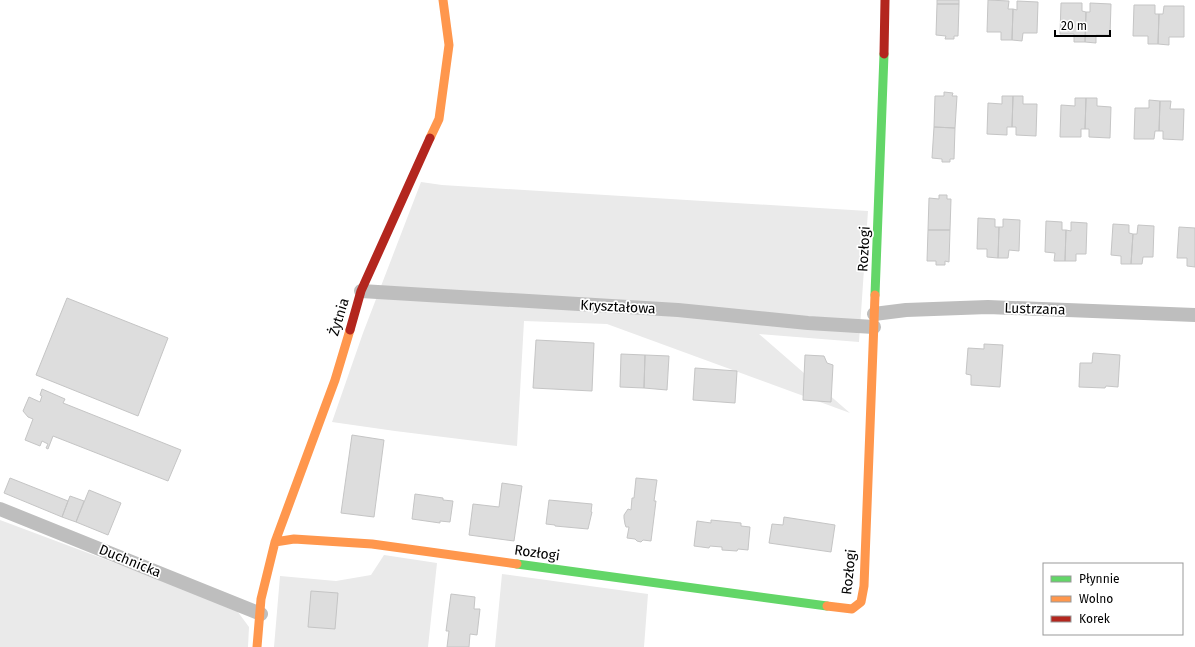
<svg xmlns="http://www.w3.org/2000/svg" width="1195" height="647" viewBox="0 0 1195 647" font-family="'Fira Sans',sans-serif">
<rect width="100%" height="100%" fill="#fff"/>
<path fill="#eaeaea" d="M421 182 442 185 868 211 859 342 759 334 850 413 607 324 524 321 517 446 395 431 332 422 363 333Z
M0 520 235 608 249 627 248 647H0Z
M384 555 437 563 428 647H274L280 576 336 581 371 575Z
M502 574 648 594 644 647H495Z"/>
<path fill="#ddd" stroke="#c5c5c5" d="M937 0H959V4H937Z
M988 0 1009 1 1008 9H1013L1012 40H1001V32H987Z
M1017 1 1038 2 1037 33H1023L1022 41 1012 40 1013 9 1017 10Z
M1061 3H1082V11L1086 12 1085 42H1074V34H1060Z
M1090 3 1111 4 1110 35H1096V43L1085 42 1086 12H1090Z
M937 4H959L958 36H954V39H945L946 36 936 35Z
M1134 5H1155V14H1159L1158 44H1148V36H1133Z
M1164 6H1184V37H1169V45L1158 44 1159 14H1163Z
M944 92 953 93 952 96H957L955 128 934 127 935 96H944Z
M1002 96H1013L1012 127H1007V135L987 134 988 103 1002 104Z
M1013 96H1023V104H1037L1036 136 1016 135V127H1012Z
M1075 98H1086L1085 129H1081V137H1060L1061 105 1075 106Z
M1086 98H1097V106L1111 107 1110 138 1089 137V129H1085Z
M1149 100 1160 101 1159 131H1155L1154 139H1134L1135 108H1149Z
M1160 101H1171L1170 109H1184L1183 140 1163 139V131H1159Z
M934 127 955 128 954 159H950V162H942V159L932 158Z
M939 195H947V199H951L950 230H928L929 198 939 199Z
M978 218 995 219V227H999L998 258 987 257V249H977Z
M1003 219 1020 220 1019 251 1009 250 1008 258H998L999 227H1003Z
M1046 221 1062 222V230H1066L1065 261H1054L1055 253 1045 252Z
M1071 222 1087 223 1086 254H1076V261H1065L1066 230 1071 231Z
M1113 224 1129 225V233L1133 234 1131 264H1121V256L1111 255Z
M1138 225 1154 226 1153 257H1143L1142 264H1131L1133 234H1137Z
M1179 227 1195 228V267L1187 266V258H1177Z
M928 230H950L949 262 945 261V265H936V261H927Z
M67 298 168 338 138 416 36 375Z
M536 340 594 343 592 391 533 388Z
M984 344 1003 345 1000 387 971 385V375L966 374 968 348 984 349Z
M1093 353 1120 355 1118 387 1106 386 1105 388 1079 387 1080 363H1092Z
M621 354 645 355 644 388 620 387Z
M645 355 669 356 667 390 644 388Z
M805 355 824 356 827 363 833 365 831 402 803 400Z
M695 368 737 371 735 403 693 400Z
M42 389 65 399 63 403 181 450 168 481 53 436 48 449 46 448 48 444 42 441 40 446 25 440 33 419 28 417 23 411 29 397 40 402 42 396 40 395Z
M352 435 384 440 374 517 341 513Z
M10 478 68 501 62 517 4 493Z
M636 478 657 480 654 501H656L651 541 643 540 641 542 637 541 635 539 627 538 629 527H626L625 524 624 518V515L628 509 631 510 632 498H634Z
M502 483 522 486 514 541 469 535 473 504 499 507Z
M89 490 121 503 108 535 76 522Z
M415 494 443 498V500L453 501 450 522 440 521V523L412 519Z
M70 496 84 501 76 522 62 517Z
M549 500 592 504 591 512H592L588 529 555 526V525L546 524Z
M784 517 835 525 831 552 769 543 772 524 783 525Z
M711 520 741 523V526L750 527 748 550 738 549 737 551 722 550V547L710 546 709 548 694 546 697 521 711 523Z
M311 591 338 593 335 629 308 627Z
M451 594 475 597 474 609H480L477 635 470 634 469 647H447L449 631H446Z"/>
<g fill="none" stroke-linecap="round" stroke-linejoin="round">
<path stroke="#bebebe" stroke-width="14" d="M361 291 678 310 808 323 874 327
M874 314 906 310 988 307 1195 315
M0 509 261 614"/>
<path stroke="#63d668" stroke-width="9" d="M875 295 884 54
M517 564 827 606"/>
<path stroke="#ff974d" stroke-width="9" d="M430 138 439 119 449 45 443 0
M275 542 294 539 372 544 517 564
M827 606 852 609 861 602 864 586 875 295
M257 647 261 599 275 542 335 380 350 330"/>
<path stroke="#b3261e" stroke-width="9" d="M884 54 885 0
M350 330 361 291 430 138"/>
</g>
<g text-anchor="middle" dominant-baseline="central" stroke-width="3.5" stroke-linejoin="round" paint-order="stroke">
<g font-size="14" fill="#000" stroke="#fff">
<text transform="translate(864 249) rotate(-87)">Rozłogi</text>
<text transform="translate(618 307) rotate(3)">Kryształowa</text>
<text transform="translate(1035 309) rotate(2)">Lustrzana</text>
<text transform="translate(339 317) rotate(-73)">Żytnia</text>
<text transform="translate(537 553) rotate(8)">Rozłogi</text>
<text transform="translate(130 561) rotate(22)">Duchnicka</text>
<text transform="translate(849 572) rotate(-84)">Rozłogi</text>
</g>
</g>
<rect x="1043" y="563" width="140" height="72" fill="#ffffff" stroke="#999999"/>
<rect x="1051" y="576" width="20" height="6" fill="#63d668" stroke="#999999"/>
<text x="1079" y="583" font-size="12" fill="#000000">Płynnie</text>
<rect x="1051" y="596" width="20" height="6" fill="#ff974d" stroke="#999999"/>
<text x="1079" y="603" font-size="12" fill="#000000">Wolno</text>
<rect x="1051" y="616" width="20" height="6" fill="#b3261e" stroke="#999999"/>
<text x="1079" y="623" font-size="12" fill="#000000">Korek</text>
<path d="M1055 30v6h55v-6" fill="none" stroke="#000000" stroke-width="2"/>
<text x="1061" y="30" font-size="12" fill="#000000" stroke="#ffffff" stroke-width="3" paint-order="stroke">20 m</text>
</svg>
